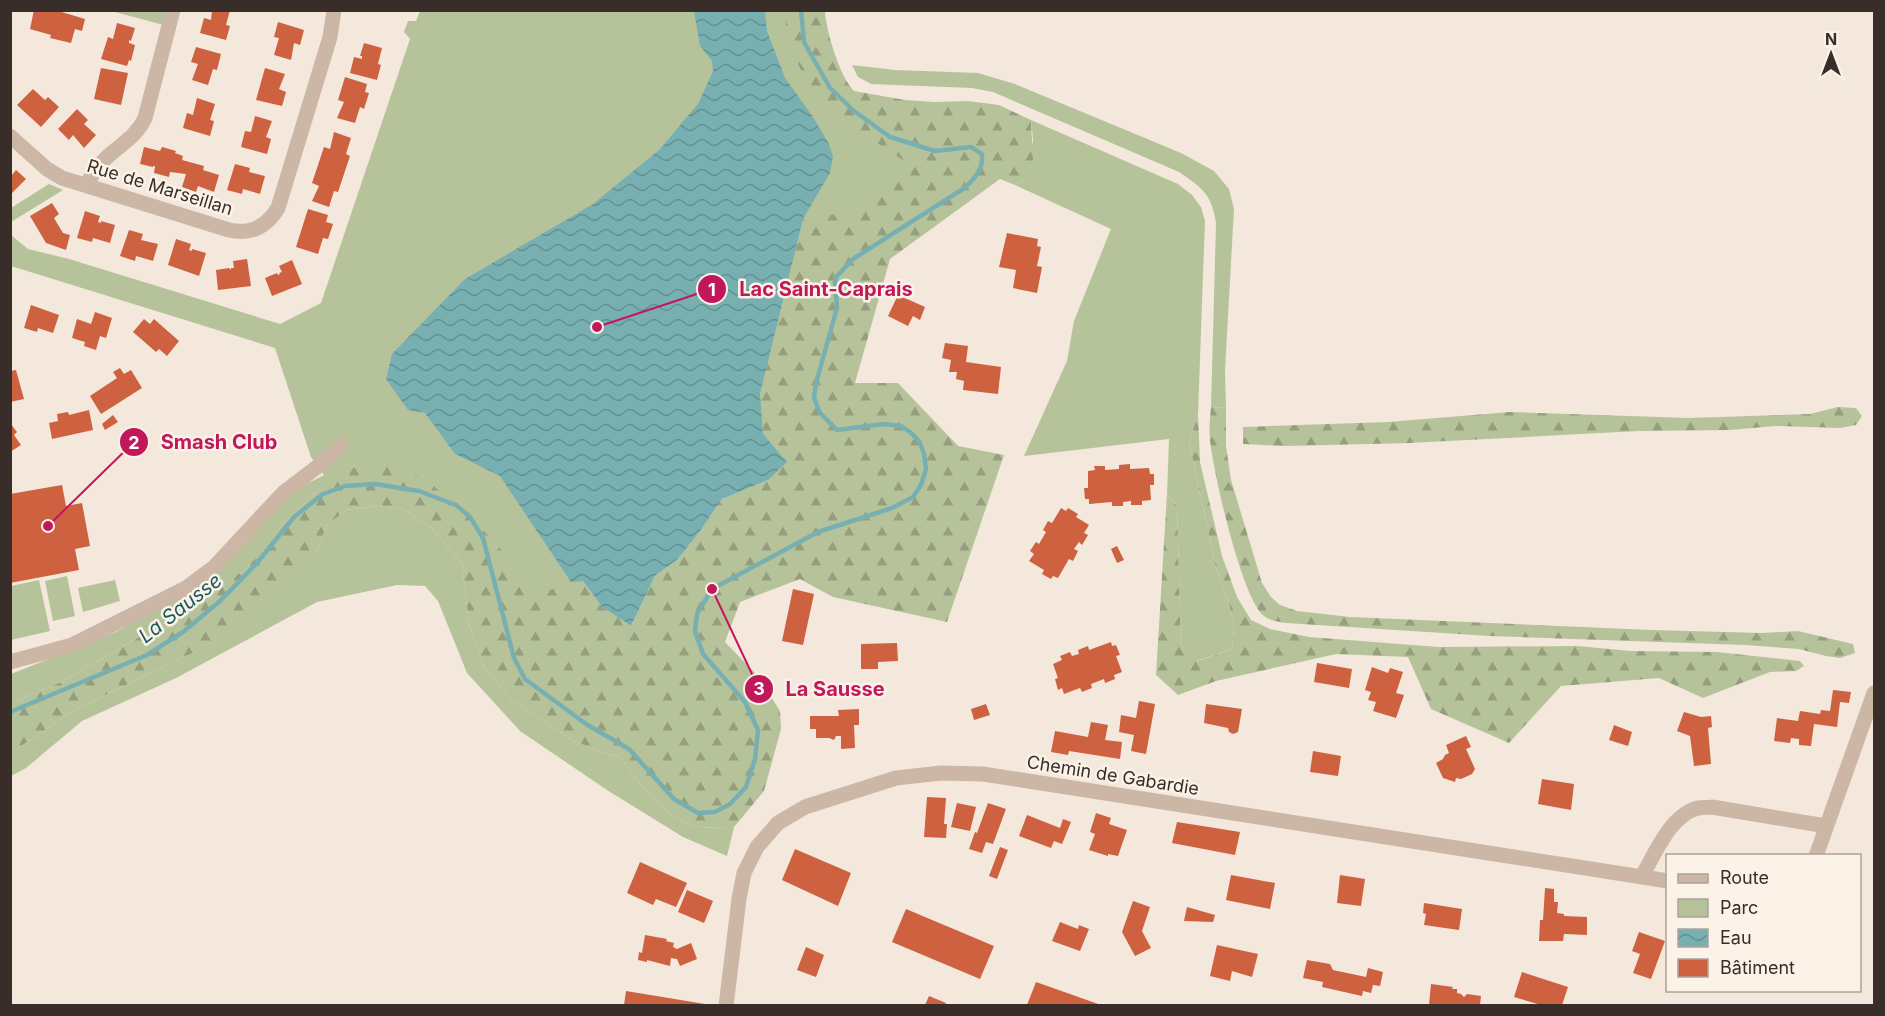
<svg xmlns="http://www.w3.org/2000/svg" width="1885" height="1016" viewBox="0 0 1885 1016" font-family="Inter,sans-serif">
<defs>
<pattern id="forest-firs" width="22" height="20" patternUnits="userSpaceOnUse" patternTransform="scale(1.5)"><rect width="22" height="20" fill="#b6c39a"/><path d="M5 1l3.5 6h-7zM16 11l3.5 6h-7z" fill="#959f7e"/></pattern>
<pattern id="water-waves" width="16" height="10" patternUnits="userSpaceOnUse" patternTransform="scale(1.5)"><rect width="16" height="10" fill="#78b0b2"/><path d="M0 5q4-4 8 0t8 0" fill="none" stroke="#639091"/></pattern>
</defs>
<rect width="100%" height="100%" fill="#f3e8db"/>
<path fill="#b6c39a" d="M111 11H168L164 25Z
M420 11H795L801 50 929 158 811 415 523 631 392 478 319 489 280 527 270 547 227 584 209 593 190 613 170 626 143 635 61 682 11 703V674L116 632 199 584 237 553 282 503 297 489 324 475 311 457 275 348 11 266V235L28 249 69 259 280 324 321 303 410 39 404 32 408 21H416Z
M852 65 895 70 978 73 1015 84 1181 153 1214 171 1229 189 1234 209 1225 370 1226 408 1211 407 1216 223C1212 194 1201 187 1179 172L993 92 972 88 871 84 858 77Z
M1031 120 1178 184 1192 195 1201 207 1205 221 1198 414 1189 442 1216 568 1229 603 1234 628 1232 649 1196 661 1181 645 1177 506 1167 494 1169 439 1024 456 1067 361 1074 321 1111 229 1015 185 1027 177 1033 140Z
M49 184 63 190 11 222V208Z
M378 506 403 509 431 528 462 563 469 624 485 669 512 700 574 741 601 752 621 757C638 783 665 818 696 826 707 829 722 827 734 827L727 856 683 837 607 790 520 731 467 673 438 601 425 586 397 585 317 602 176 678 82 721 26 768 11 776V753L74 710 199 650 315 555 327 525 346 510Z
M67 576 75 616 53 621 45 581Z
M39 580 50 631 11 640V586Z
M115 580 120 601 83 612 78 588Z"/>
<path fill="url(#forest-firs)" d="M785 11H825C826 31 840 77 854 91L905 100 934 102 968 101 999 105 1031 120 1033 161 1027 177 1015 185 1000 179 890 259 855 383H898L958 446 1004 455 947 622 833 597 800 579 740 602 725 642 757 675 780 711 781 729 764 791 734 827C722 827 707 829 696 826 665 818 638 783 621 757L601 752 574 741 512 700 485 669 469 624 462 563 431 528 403 509 378 506 346 510 327 525 315 555 287 582 199 650 74 710 11 753V703L61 682 143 635 170 626 190 613 209 593 227 584 269 547 280 527 319 489 333 482 344 469 371 465 403 469 426 479 488 535 529 581 534 594 583 581 602 607 631 626 655 576 678 559 701 530 722 499 768 480 760 394 803 219 856 211 912 166C854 127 787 90 785 11Z
M1211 407 1226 408V446L1231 480 1262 583 1271 597 1280 605 1297 611 1350 617 1652 630 1763 633 1798 631 1853 644 1855 653 1840 658 1826 656 1799 649 1745 645 1490 636 1286 623C1280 622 1270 621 1264 616 1242 600 1213 471 1210 440 1209 429 1210 418 1211 407Z
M1838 407 1856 408 1862 416 1856 425 1840 428 1775 426 1730 430 1639 431 1409 443 1285 446 1243 444V427L1388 422 1510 412 1689 418 1810 414Z
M1198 414 1200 462 1222 556 1237 597 1251 620 1270 629 1309 637 1439 647 1577 646 1631 651 1717 652 1800 661 1804 666 1796 671 1770 672 1703 698 1659 678 1561 686 1509 743 1431 709 1408 657 1336 654 1216 681 1178 695 1156 675 1167 494 1177 506 1181 645 1197 661 1232 649 1234 628 1229 603 1216 568 1189 442Z"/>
<path fill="url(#water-waves)" d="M694 11H765L767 31 785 78 813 117 829 144 833 156 830 173 803 219 760 394 763 434 787 462 768 480 722 499 701 530 678 559 655 576 631 626 602 607 583 581 571 582 500 476 455 454 425 413 408 410 386 379 392 354 465 279 593 204 659 150 698 104 713 71 712 61 700 46Z"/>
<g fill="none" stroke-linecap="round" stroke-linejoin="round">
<path stroke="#78b0b2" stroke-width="4.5" d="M10 712 147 655 183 632 220 601 257 563 294 517 323 494 345 486 375 484 419 491 456 505 470 517 483 538 514 658 525 679 586 724 629 749 674 799 698 813 715 812 730 804 746 787 755 759 758 730 745 702 703 654 695 631 697 614 712 589 818 532 892 508 913 497 921 485 926 469 924 454 919 441 910 432 901 426 884 424 837 430 820 413 814 398 816 383 837 308 835 282 837 276 853 259 966 187C976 176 983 170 982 154L971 147 935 151 890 137 854 111 830 88 804 42 801 10"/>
</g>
<path fill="#cd6140" d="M34 10 44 12 45 10H55L85 19 82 31 75 29 71 43 50 38 51 35 30 29Z
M212 10H230L226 25 230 26 226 40 200 33 204 18 211 20Z
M278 22 304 30 300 45 294 43 291 60 274 55 279 38 274 37Z
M117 23 135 28 131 41 129 40V43L135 45 131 61 129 60 127 66 101 59 108 37 113 39Z
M364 43 382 48 378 64 381 65 377 80 350 73 354 57 362 59V56H360Z
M196 47 221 54 217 70 213 69 208 85 192 80 198 64 191 62Z
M101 68 128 73 121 105 94 99Z
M265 68 285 74 279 89 286 92 282 106 256 100Z
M345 77 367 84 365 92 369 93 364 109 360 107 355 123 337 118 344 102 338 100Z
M33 89 45 100 48 97 59 107 41 127 17 105Z
M197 98 215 104 210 120 214 121 210 136 183 128 187 113 193 115Z
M77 109 88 120 84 124 96 135 84 148 73 135 69 140 58 129Z
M255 116 272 121 266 137 271 139 267 154 241 147 245 131 251 132Z
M334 132 351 138 346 154 350 156 338 192 334 191 329 207 312 201 319 186 312 183 324 147 330 149Z
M144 147 160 151 162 147 176 151 175 153 183 156 182 160 204 166 203 170 219 175 214 192 198 186 196 192 182 187 186 174 170 172 169 177 154 173 155 166H153V167L140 164Z
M235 164 250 168 249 172 265 176 260 194 243 189 242 194 227 190Z
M16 170 26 179 10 195V174L12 175Z
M52 203 59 214 54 218 63 233 70 235 66 250 46 243 30 216Z
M308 209 328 215 326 222 333 224 328 239 323 238 318 254 296 247Z
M85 211 100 216 98 222 101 223V221L115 225 110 243 93 238 92 242 77 238Z
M129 230 143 234 141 240 158 244 153 261 136 256 135 261 120 256Z
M1007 233 1038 239 1037 246 1041 247 1037 266 1042 267 1037 293 1013 288 1016 270 999 267Z
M176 239 191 244 189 250 192 251V249L206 253 199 276 168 265Z
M247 259 251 286 218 290 216 270 229 268 231 270V268H234L233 261Z
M292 260 302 284 272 296 265 278 277 273 278 275 280 274 279 273 282 272 279 266Z
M898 295 925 307 920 320 913 316 908 326 888 316Z
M31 305 59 315 53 333 38 328 37 332 24 328Z
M95 312 112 318 106 338 100 336 96 350 84 346 85 342 72 338 77 319 91 324Z
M144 319 150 324 154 319 179 341 167 356 159 349 156 352 133 332Z
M945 343 968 346 966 362 1001 367 998 394 963 390 964 381 956 379 957 372H949L951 360 942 358Z
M120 368 124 374 131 370 142 388 101 414 90 396 117 378 113 372Z
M16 370 24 399 10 402V371Z
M89 410 93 430 52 439 49 423 58 421 57 414 68 412 69 415Z
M113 415 118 422 105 430 102 424Z
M10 423 17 432 14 435 21 445 10 452Z
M1130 464V469L1149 468 1150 474H1154V485H1150L1151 500 1142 501V505H1131V501L1123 502V506H1112V502L1089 504V499H1085L1084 488H1088V471L1095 470 1094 466H1105V470L1119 469V465Z
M62 485 66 506 82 503 90 546 75 549 79 570 10 583V494Z
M1061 508 1066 511 1068 508 1078 514 1076 517 1089 525 1084 533 1088 535 1082 545 1079 542 1074 549 1078 551 1073 561 1069 559 1058 578 1053 576 1051 579 1042 574 1044 570 1029 561 1034 554 1030 551 1036 542 1039 544 1046 532 1043 530 1048 521 1052 523Z
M1117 546 1124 560 1117 563 1111 549Z
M793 589 814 594 803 645 782 641Z
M1111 642 1112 646 1116 645 1120 655 1116 656 1122 672 1114 675 1115 679 1105 683 1104 679 1091 684 1092 688 1082 692 1080 688 1064 694 1062 688 1058 690 1055 679 1058 678 1053 664 1062 660 1060 656 1070 652 1072 656 1079 654 1078 650 1088 646 1089 650Z
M897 643 898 661 878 662V669H861V644Z
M1317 663 1352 669 1349 688 1314 682Z
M1372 667 1388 673 1390 668 1403 672 1396 693 1404 695 1396 718 1373 711 1376 702 1368 700 1371 692 1365 690Z
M1833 690 1851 692 1849 703 1840 702 1837 727 1814 724 1811 746 1799 745V739L1791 738 1790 743 1774 741 1777 718 1798 721 1800 711 1820 714 1821 710 1830 711Z
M1139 701 1155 704 1146 754 1131 751 1134 735 1119 732 1121 715 1136 718Z
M986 704 990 715 974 720 971 709Z
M1206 704 1242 709 1238 732 1233 734 1229 732 1228 728 1204 723Z
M859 709V725H854L855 748 841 749V736H836L834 740 829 738H816V729H810V716H839L838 710Z
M1684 712 1701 717 1711 716 1712 727 1708 728 1711 764 1694 766 1690 736 1677 731Z
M1091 722 1108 725 1105 740 1122 742 1120 759 1069 751 1068 755 1051 752 1055 731 1088 737Z
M1614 725 1632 732 1628 746 1609 740Z
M1466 736 1471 747 1466 749 1475 769 1472 774 1461 779 1456 778 1455 782 1443 778 1436 763 1443 759 1445 755 1449 753 1446 745Z
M1313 751 1341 756 1338 776 1310 772Z
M1542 779 1574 784 1571 810 1538 804Z
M927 797 946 798 944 824H947L946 838 924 837Z
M957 803 976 807 970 831 951 827Z
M988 803 1006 809 993 844 986 842 982 853 969 849 975 832 977 833Z
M1096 813 1111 818 1109 824 1127 830 1118 856 1108 854V856L1089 850 1095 834 1090 832Z
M1027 815 1060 828 1063 819 1071 822 1062 844 1054 841 1051 848 1019 836Z
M1177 822 1240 832 1235 855 1172 843Z
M1000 847 1008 850 997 879 989 876Z
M795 849 851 873 838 906 782 880Z
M640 862 687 883 676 907 656 899 653 905 627 893Z
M1231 875 1275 883 1270 909 1226 900Z
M1340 875 1365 879 1361 906 1337 903Z
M1545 888 1554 889V902H1558L1557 913 1564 914V916L1587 917V935L1564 934 1563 941H1539L1540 920H1543Z
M687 890 713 901 704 923 678 912Z
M1133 901 1150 907 1142 931 1151 948 1135 956 1122 932Z
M1424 903 1462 909 1459 930 1424 925 1426 914 1423 913Z
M1187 907 1215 915 1213 922 1184 921Z
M906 909 994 946 980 979 892 942Z
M1060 922 1078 929 1079 925 1089 929 1080 951 1052 941Z
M1639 932 1665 941 1651 979 1633 973 1640 954 1632 951Z
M645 935 667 939 666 941 674 943 673 947 677 949 691 943 697 959 680 966 677 959 671 958 670 966 647 960V962L638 960 639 952 642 953Z
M1217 945 1258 954 1252 977 1232 971 1230 981 1210 976Z
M806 947 824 955 816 977 797 970Z
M1307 960 1330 964 1333 970 1366 977 1368 968 1383 972 1380 986 1373 985 1371 993 1363 991 1362 996 1322 987 1323 982 1303 978Z
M1522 972 1568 987 1562 1005H1541L1514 997Z
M1036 982 1101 1005H1027Z
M1431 984 1453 987 1452 989H1457V993L1461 994 1464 997 1467 994 1481 996 1480 1005H1429Z
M626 991 705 1004 704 1005H624Z
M929 996 946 1003 945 1005H925Z"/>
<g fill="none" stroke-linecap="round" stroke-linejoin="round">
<path stroke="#ccb7a6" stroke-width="15" d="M10 136 47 169 62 178 229 230C251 235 267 226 278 208L330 37 334 10
M86 185C92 175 98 166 106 158 120 145 137 136 145 118L173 10
M10 662 72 645 186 588 214 567 283 493 317 467 341 445
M1816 856 1874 693
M1642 876C1655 854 1670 815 1698 808 1702 807 1708 808 1712 807L1826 826
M726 1006 739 899 744 873 757 847 778 823 805 807 896 778 941 773 983 774 1668 881"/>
</g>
<g text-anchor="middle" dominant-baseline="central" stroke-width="5" stroke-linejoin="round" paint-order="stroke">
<g font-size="18" fill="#382d28" stroke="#fbf2e8">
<text transform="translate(160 187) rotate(17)">Rue de Marseillan</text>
<text transform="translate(1113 775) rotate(9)">Chemin de Gabardie</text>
</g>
<g font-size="20" font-style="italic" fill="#1a595c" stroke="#fbf2e8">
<text transform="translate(180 608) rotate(-38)">La Sausse</text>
</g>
</g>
<path fill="none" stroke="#c2185b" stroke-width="2" d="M597 327L712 289M48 526L134 442M712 589L759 689"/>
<g fill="#c2185b" stroke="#fbf2e8" stroke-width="2">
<circle cx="597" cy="327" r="6"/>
<circle cx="48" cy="526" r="6"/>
<circle cx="712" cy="589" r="6"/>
<circle cx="712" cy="289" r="15"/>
<circle cx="134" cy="442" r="15"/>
<circle cx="759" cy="689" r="15"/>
</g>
<g font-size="18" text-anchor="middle" font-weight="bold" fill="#fff">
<text x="712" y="296">1</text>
<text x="134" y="449">2</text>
<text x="759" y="695">3</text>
</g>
<g font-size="20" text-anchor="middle" font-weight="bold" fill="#c2185b" stroke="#fbf2e8" stroke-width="5" stroke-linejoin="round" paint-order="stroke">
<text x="826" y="296">Lac Saint-Caprais</text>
<text x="219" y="449">Smash Club</text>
<text x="835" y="696">La Sausse</text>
</g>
<rect width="1885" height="1016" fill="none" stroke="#382d28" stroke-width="24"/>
<rect x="1666" y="854" width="195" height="138" fill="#fbf2e8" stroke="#ada39b" stroke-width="1.5"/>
<rect x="1678" y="874" width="30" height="9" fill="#ccb7a6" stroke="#ada39b" stroke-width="1.5"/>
<text x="1720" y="884" font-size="18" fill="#382d28">Route</text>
<rect x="1678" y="899" width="30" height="18" fill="#b6c39a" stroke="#ada39b" stroke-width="1.5"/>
<text x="1720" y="914" font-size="18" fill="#382d28">Parc</text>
<rect x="1678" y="929" width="30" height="18" fill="url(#water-waves)" stroke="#ada39b" stroke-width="1.5"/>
<text x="1720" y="944" font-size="18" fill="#382d28">Eau</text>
<rect x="1678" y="959" width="30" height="18" fill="#cd6140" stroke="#ada39b" stroke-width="1.5"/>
<text x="1720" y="974" font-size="18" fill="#382d28">Bâtiment</text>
<g transform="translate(1831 54)" stroke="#fbf2e8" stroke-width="4.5" paint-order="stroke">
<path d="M0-4.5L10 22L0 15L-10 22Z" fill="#382d28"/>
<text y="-9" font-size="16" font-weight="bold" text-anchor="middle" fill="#382d28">N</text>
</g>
</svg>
